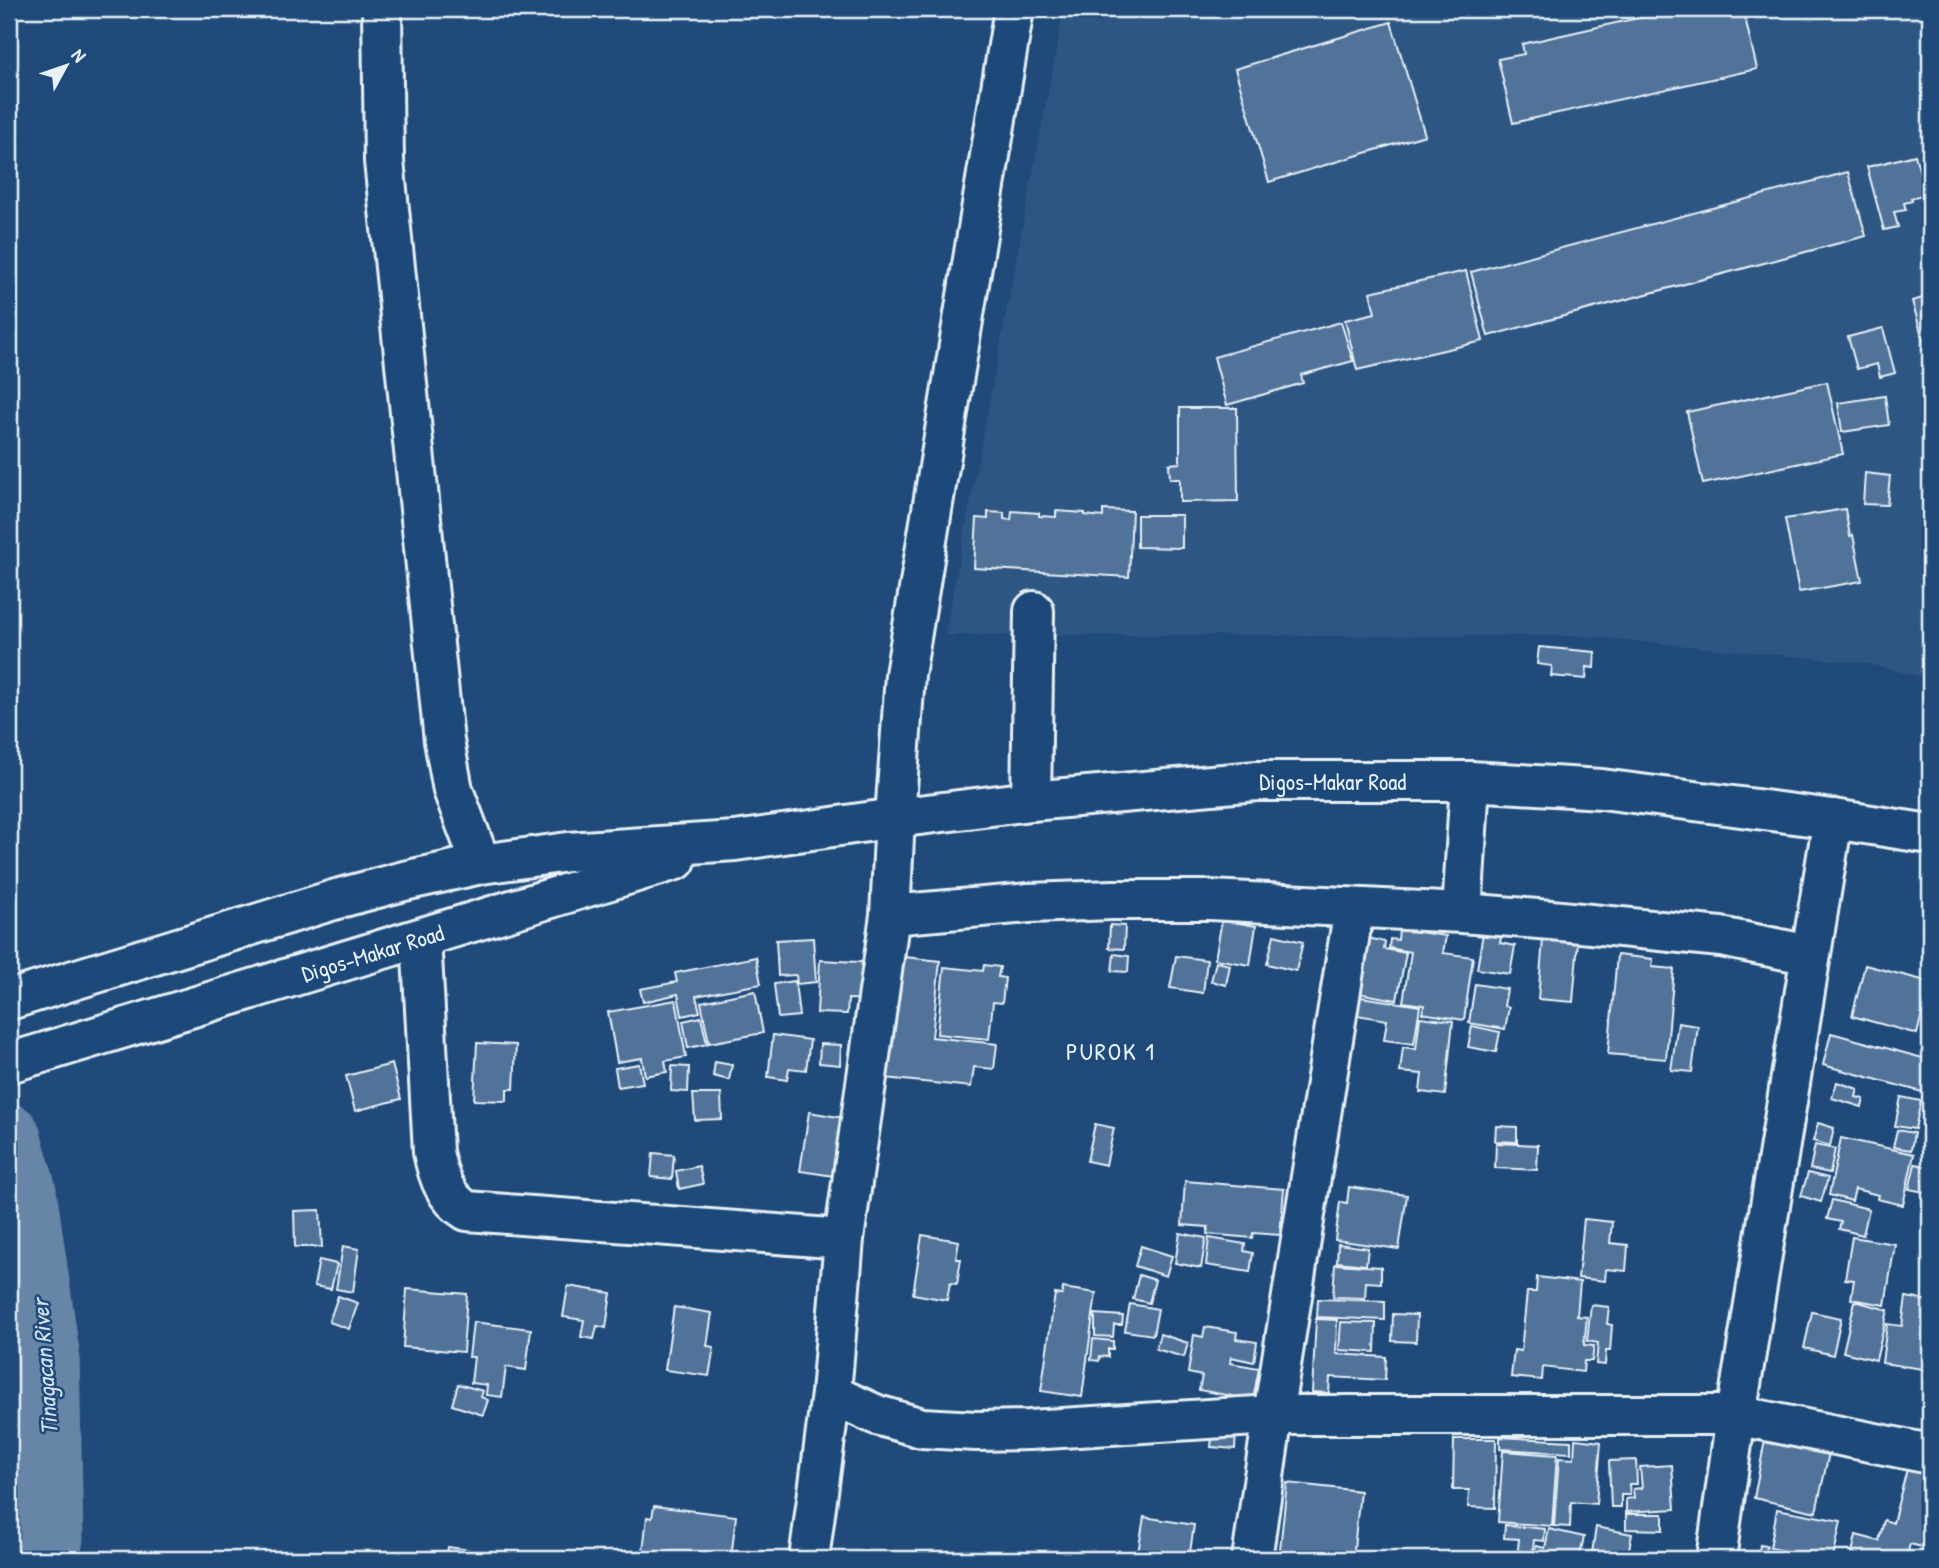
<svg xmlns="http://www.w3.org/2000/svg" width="1939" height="1568" viewBox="0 0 1939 1568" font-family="'Patrick Hand',sans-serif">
<rect width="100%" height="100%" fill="#1f4a7a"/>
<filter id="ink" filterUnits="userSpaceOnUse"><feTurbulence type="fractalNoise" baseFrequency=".0143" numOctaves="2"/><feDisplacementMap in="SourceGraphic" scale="14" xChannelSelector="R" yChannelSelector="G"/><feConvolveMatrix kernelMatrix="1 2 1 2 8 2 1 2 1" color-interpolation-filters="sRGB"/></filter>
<g filter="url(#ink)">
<path fill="#2e5683" d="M1064 9H1930V679L1864 663 1583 636 945 635Z"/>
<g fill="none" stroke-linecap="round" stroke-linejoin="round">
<path stroke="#6685a7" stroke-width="63" d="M9 1135 25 1191 48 1353 52 1538 48 1559"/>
</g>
<path fill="#517399" stroke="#e8f1f8" stroke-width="2" d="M1678 9H1737V11L1743 9 1757 69 1513 123 1498 59 1524 54 1522 44Z
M1391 22 1425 135 1269 182 1235 69Z
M1915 155 1926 194 1911 198 1912 201 1904 203 1906 210 1894 212 1898 227 1884 230 1867 167Z
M1848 172 1866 236 1488 336 1471 272Z
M1466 271 1483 341 1357 370 1345 320 1375 313 1370 292Z
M1930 296V364L1912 301Z
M1341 322 1353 361 1301 375 1303 383 1227 405 1214 357Z
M1883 328 1895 373 1880 377 1877 364 1857 369 1848 337Z
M1827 382 1843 454 1703 484 1687 412Z
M1885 396 1889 425 1842 432 1838 403Z
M1180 408H1237L1238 501 1180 502V479H1170L1169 464 1180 463Z
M1865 473 1890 476 1887 505 1863 504Z
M1845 509 1850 536 1853 535 1862 581 1799 592 1785 519Z
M1103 510 1132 511 1129 577 974 568 977 518 988 519V512L1004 513V519L1011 520 1012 511 1039 513V516L1056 517V511L1085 513V515L1103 517Z
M1137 515H1182V548L1137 547Z
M1539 647 1595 652 1594 668 1587 667 1586 679 1551 676 1552 666 1537 664Z
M1222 920 1256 926 1250 965 1215 959Z
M1110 925 1125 926 1124 949 1109 948Z
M1399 929 1446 936 1443 953 1473 957 1464 1020 1422 1013 1424 1005 1403 1002 1411 952 1389 948 1390 939 1398 940Z
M1483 933 1501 937 1500 943 1515 946 1510 974 1477 969Z
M1274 935 1303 942 1296 971 1267 964Z
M813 938 816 982 797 984 796 975 778 976 776 940Z
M1368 938 1385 942 1384 949 1406 953 1397 1000 1357 993Z
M1543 939 1578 942 1573 1002 1538 999Z
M1114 954 1129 956 1128 972 1112 971Z
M887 955 940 961 932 1037 997 1044 994 1069 974 1067 971 1087 875 1077Z
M1617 955 1653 959 1652 967 1674 969 1666 1059 1608 1054Z
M1176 956 1207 960 1203 993 1170 988Z
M756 957 761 984 696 996 700 1012 682 1016 678 994 643 1002 640 989 677 982 675 973Z
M820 960 877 963 876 1000 848 999 847 1014 817 1013Z
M1216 962 1230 965 1226 985 1211 981Z
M984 965 1000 967 998 977 1005 978 1002 1003 993 1002 989 1039 937 1034 944 967 983 971Z
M1865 965 1930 982 1917 1034 1852 1016Z
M795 981 799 1016 778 1018 774 984Z
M1475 984 1507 989 1504 1006 1509 1007 1505 1029 1469 1023Z
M755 991 763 1033 709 1043 701 1002Z
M1354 996 1420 1006 1414 1044 1384 1040 1387 1020 1351 1014Z
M676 1000 686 1057 665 1061 667 1072 645 1076 642 1058 617 1062 608 1012Z
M701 1017 707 1044 688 1048 683 1021Z
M1420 1017 1453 1021 1445 1095 1420 1092 1422 1074 1400 1072 1403 1047 1416 1049Z
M1678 1023 1698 1026 1692 1072 1671 1070Z
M1472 1026 1500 1032 1496 1052 1468 1047Z
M1831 1033 1930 1060V1078L1926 1093 1823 1065Z
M773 1035 810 1040 806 1070 789 1068 787 1080 768 1077Z
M477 1043 516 1045 514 1089H507V1101L474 1100Z
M820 1044 841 1045 840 1065 819 1063Z
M715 1062 732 1065 729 1080 713 1076Z
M392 1064 401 1099 355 1111 346 1076Z
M639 1064 643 1083 618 1087 615 1068Z
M672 1066 689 1067 688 1092 671 1091Z
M1837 1082 1858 1089 1856 1097 1864 1099 1862 1107 1832 1098Z
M693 1094H721L722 1119 695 1120Z
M1901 1097 1921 1101 1915 1129 1895 1126Z
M809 1112 850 1119 841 1177 800 1171Z
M1818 1123 1834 1128 1830 1146 1813 1141Z
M1095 1124 1114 1128 1106 1165 1087 1161Z
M1496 1126 1517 1127V1142L1495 1141Z
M1897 1130 1914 1133 1911 1150 1893 1147Z
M1841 1138 1914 1154 1903 1205 1877 1199 1878 1195 1855 1189 1852 1201 1829 1195Z
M1496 1143 1538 1145 1537 1170 1495 1168Z
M1815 1145 1835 1149 1830 1173 1810 1169Z
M653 1153 674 1155 672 1179 651 1177Z
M1915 1164 1930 1167V1193L1909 1189Z
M699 1166 703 1184 679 1189 676 1171Z
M1808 1173 1828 1178 1821 1202 1801 1196Z
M1185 1181 1284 1189 1280 1235 1253 1233 1252 1238 1207 1234 1208 1227 1182 1225Z
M1349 1187 1407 1195 1399 1249 1335 1240 1340 1202 1347 1203Z
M1832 1200 1869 1209 1863 1235 1839 1229 1841 1222 1827 1219Z
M320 1210 322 1247H295L294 1211Z
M1584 1219 1612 1222 1610 1243 1628 1245 1626 1271 1606 1269 1605 1281 1578 1278Z
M1180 1233 1206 1238 1201 1268 1175 1263Z
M922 1235 959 1241 956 1259H961L957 1284 950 1283 947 1300 913 1294Z
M1852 1237 1895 1244 1885 1305 1851 1299 1854 1280 1845 1279Z
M1209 1238 1245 1244 1244 1251 1253 1253 1250 1272 1206 1265Z
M1338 1244 1368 1248 1366 1265 1337 1262Z
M343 1246 359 1249 353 1292 336 1289Z
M1141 1246 1172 1256 1166 1276 1135 1266Z
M319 1260 337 1264 331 1289 314 1286Z
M1335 1264 1381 1267V1283L1366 1282 1365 1298 1333 1297Z
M1139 1275 1155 1280 1149 1303 1133 1299Z
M1537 1277 1580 1282 1577 1316 1587 1317 1584 1345 1594 1346 1592 1361H1584L1583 1372 1543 1367 1542 1380 1511 1377 1514 1350 1521 1351 1527 1292H1536Z
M568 1286 611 1293 606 1328 597 1326 594 1339 581 1337 584 1320 563 1317Z
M1063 1288 1096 1293 1082 1397 1041 1391 1055 1294 1062 1295Z
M407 1289 467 1294 463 1352 403 1347Z
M338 1296 358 1303 349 1329 329 1322Z
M1906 1297 1930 1301V1297V1370L1882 1363 1887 1324 1902 1326Z
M1318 1299 1385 1301V1320L1317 1317Z
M1855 1301 1888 1310 1876 1360 1843 1352Z
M1130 1304 1158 1309 1153 1335 1125 1331Z
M1591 1305 1609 1307 1607 1324 1612 1325 1610 1351H1606L1605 1365 1596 1364 1598 1343 1587 1341Z
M674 1307 712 1313 707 1346 714 1347 709 1376 665 1370Z
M1812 1312 1841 1318 1833 1355 1804 1348Z
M1095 1314 1123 1316 1122 1325H1114L1113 1337 1095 1336Z
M1393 1314 1417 1315 1416 1342 1392 1341Z
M1316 1319 1337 1320 1336 1354 1386 1357 1385 1380 1330 1377 1329 1393 1312 1392Z
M473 1322 531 1329 526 1370 506 1367 502 1397 486 1395 487 1385 471 1383 474 1357H469Z
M1341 1322 1376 1323 1375 1352 1339 1350Z
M1205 1327 1237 1332 1236 1339 1257 1342 1254 1362 1231 1357 1230 1363 1259 1368 1253 1400 1199 1390 1202 1376 1188 1373 1194 1335 1203 1337Z
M1160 1334 1188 1343 1184 1357 1156 1349Z
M1093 1339 1113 1341V1349H1108V1357L1100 1356 1099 1361 1091 1360Z
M458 1384 483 1391 481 1397 488 1400 483 1415 452 1405Z
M1213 1427 1236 1429 1235 1449 1211 1447Z
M1500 1437 1571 1441V1453L1500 1449Z
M1454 1439H1496L1495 1508 1468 1507 1469 1490H1453Z
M1575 1439 1601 1442 1596 1504 1571 1502 1570 1527 1554 1526 1559 1458 1574 1459Z
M1765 1440 1829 1453 1816 1512 1754 1498Z
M1503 1451 1557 1455 1552 1526 1498 1522Z
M1636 1460 1637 1484H1629L1630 1495H1621V1507H1611L1609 1461Z
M1672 1465 1675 1509 1626 1512V1499L1634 1498 1633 1489 1642 1488 1640 1467Z
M1907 1469 1930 1475 1929 1485 1930 1486V1549L1910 1544 1906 1559H1874L1852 1553 1856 1535 1879 1541 1884 1520 1893 1523Z
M1287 1483 1360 1491 1353 1559H1279Z
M654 1506 736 1516 731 1559H642L647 1517 652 1518Z
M1777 1509 1841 1521 1833 1559H1815L1816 1557 1770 1548Z
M1626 1514H1663V1530L1626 1529Z
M1144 1517 1194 1525 1189 1559H1137Z
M1505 1525 1545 1529 1544 1541 1534 1540 1532 1559H1517L1519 1539 1504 1538Z
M1596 1527 1632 1534 1627 1559 1592 1553Z
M1549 1529 1584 1537 1579 1559H1533L1536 1546 1545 1548Z
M1760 1545 1767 1546 1766 1552 1812 1559H1758Z
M448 1547 471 1550 470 1559H446Z"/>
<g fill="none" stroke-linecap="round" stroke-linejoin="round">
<g stroke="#e8f1f8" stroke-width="44">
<path id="minor" d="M382 9 384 161 444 741 453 790 481 864
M1031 801 1034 611
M1462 913 1470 781
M890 915 1029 903 1113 900H1210L1462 913 1551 920 1721 937 1810 955
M421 938 433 1152C438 1176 445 1198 467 1211L844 1239
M831 1394 877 1415 922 1428 976 1431 1029 1430 1273 1415H1736L1930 1454
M809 1559 831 1394 844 1239 890 915 895 818 905 675 1014 9
M1252 1559 1273 1415 1354 908
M1716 1559 1736 1415 1833 819"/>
</g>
<g stroke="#e8f1f8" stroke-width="44">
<g id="highway">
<path id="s1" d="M9 1000 340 898 404 881 481 864 568 852 735 841 895 818 1031 801 1257 781H1470L1602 789 1833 819 1930 834"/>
<path id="s2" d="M9 1063 676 860"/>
</g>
</g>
<use href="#minor" stroke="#1f4a7a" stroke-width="38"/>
<use href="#highway" stroke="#1f4a7a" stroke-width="38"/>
</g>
</g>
<g text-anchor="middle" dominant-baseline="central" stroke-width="5" stroke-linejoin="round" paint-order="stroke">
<g font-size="23" fill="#e8f1f8" stroke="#1f4a7a">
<text stroke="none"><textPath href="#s1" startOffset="1348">Digos-Makar Road</textPath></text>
<text stroke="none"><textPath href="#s2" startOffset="380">Digos-Makar Road</textPath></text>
</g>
<g font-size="24" letter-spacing="2" fill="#e8f1f8" stroke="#1f4a7a">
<text x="1111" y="1051">PUROK 1</text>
</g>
<g font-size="24" font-style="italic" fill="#d4e1ec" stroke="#1f4a7a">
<text transform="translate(44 1367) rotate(-94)">Tinagacan River</text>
</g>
</g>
<rect width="1939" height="1568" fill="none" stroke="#1f4a7a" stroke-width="35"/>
<rect x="18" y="18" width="1904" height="1533" fill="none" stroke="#e8f1f8" stroke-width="2.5" filter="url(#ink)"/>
<g transform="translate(66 66) rotate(50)" stroke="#1f4a7a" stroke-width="5" paint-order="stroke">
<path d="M0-5L12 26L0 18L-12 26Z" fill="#e8f1f8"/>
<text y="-10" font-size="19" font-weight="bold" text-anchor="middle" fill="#e8f1f8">N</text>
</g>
</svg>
